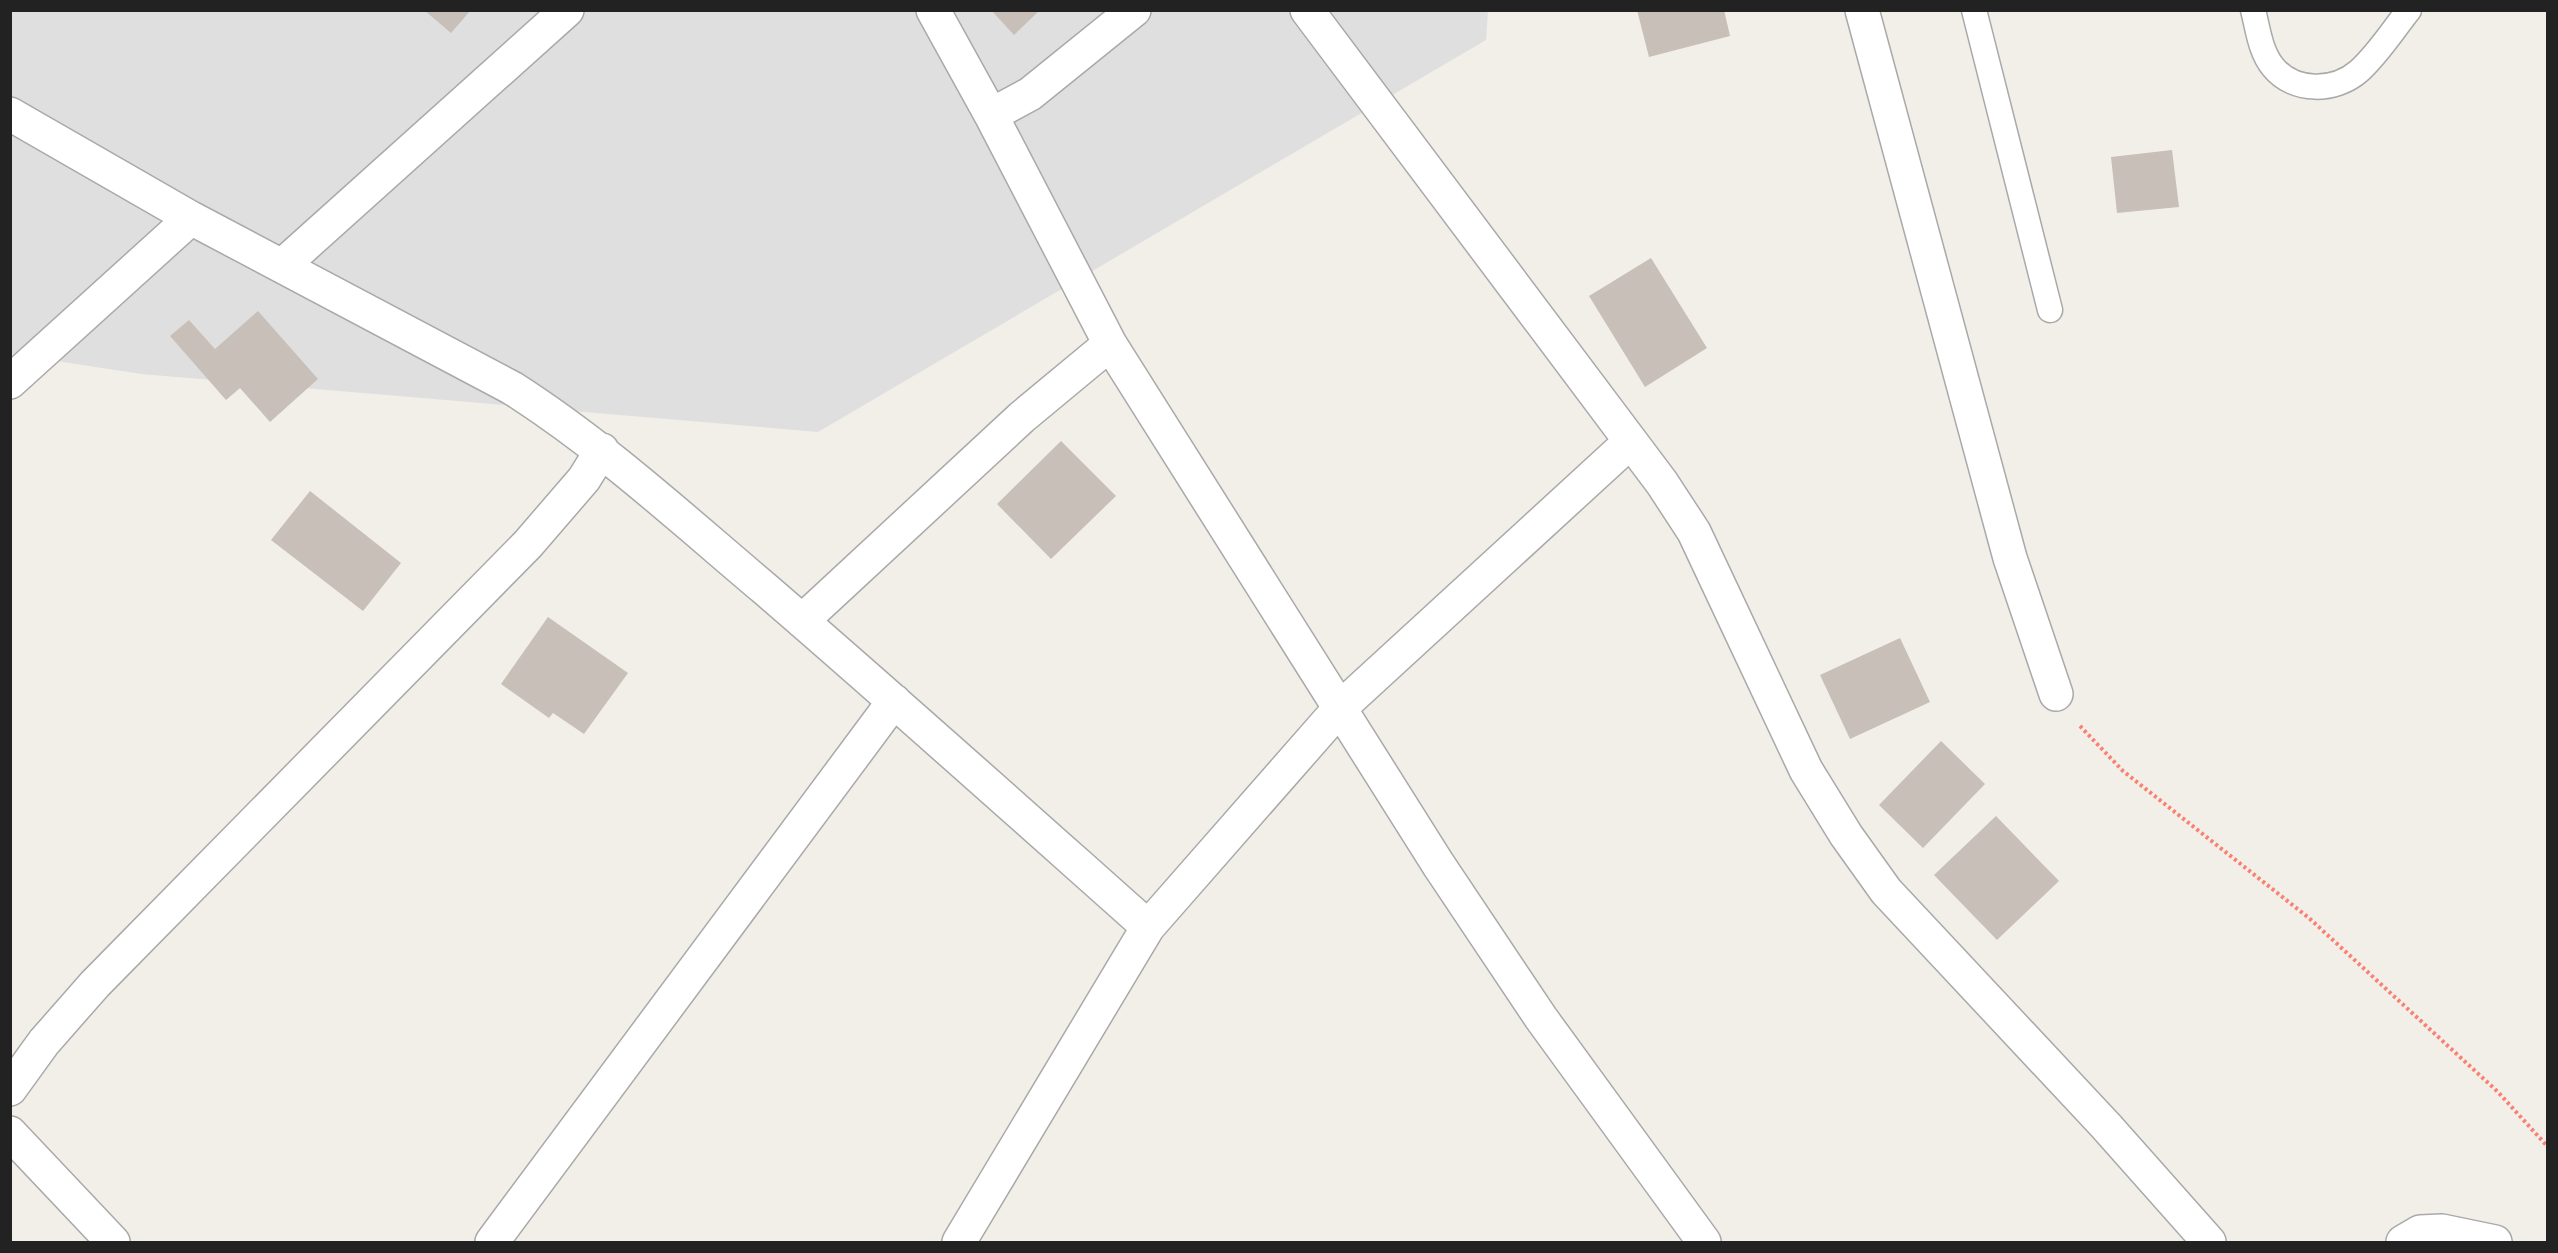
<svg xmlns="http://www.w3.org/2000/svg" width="2558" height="1253" viewBox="0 0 2558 1253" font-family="'Archivo Narrow',sans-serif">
<rect width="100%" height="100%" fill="#f2efe9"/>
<path fill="#e0dfdf" d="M10 11H1488L1486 40 818 432 141 374 11 354Z"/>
<path fill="#c7bfb8" d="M424 10H471L451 33Z
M991 10H1040L1014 35Z
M1637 10H1724L1730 36 1649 57Z
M2172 150 2179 207 2117 213 2111 157Z
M1651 258 1707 348 1645 387 1589 296Z
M258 311 318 379 270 422 240 388 226 400 170 336 189 320 215 349Z
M1061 441 1116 496 1051 559 997 504Z
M310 491 401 563 363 611 271 540Z
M548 617 628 673 584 734 553 713 549 718 501 684Z
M1900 638 1930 702 1850 739 1820 675Z
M1941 741 1985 784 1923 848 1879 805Z
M1996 816 2059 881 1997 940 1934 875Z"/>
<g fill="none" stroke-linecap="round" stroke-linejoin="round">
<g stroke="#a9a9a9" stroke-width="27">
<path id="service" d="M1974 10 2050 310
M2253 10C2258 29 2260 51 2273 67 2294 93 2335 92 2359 71 2378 54 2393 30 2409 10"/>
</g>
<g stroke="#a9a9a9" stroke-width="36">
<path id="minor" d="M933 10 991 115 1030 94 1134 10
M1307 10 1662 483 1694 532 1806 770 1846 835 1886 891 2106 1126 2209 1242
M1862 10 2010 558 2056 694
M10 114 191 218 512 388C604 447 681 518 764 588 894 700 1021 814 1148 927
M991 115 1110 344 1438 864 1541 1018 1704 1242
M283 265 567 10
M10 382 191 218
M802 621 1022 417 1110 344
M10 1089 44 1042 95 984 528 544 584 479 602 450
M10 1133 113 1242
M492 1242 894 701
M959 1242 1148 927 1340 708 1630 442
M2403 1242 2420 1232 2442 1231 2495 1242"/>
</g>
<path stroke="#fa8072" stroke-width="4" stroke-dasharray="3 3" stroke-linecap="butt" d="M2080 726 2123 771 2309 918 2498 1092 2548 1147"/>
<use href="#service" stroke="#fff" stroke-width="24"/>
<use href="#minor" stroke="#fff" stroke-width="33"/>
</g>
<rect width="2558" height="1253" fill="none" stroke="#222222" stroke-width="24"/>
</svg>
